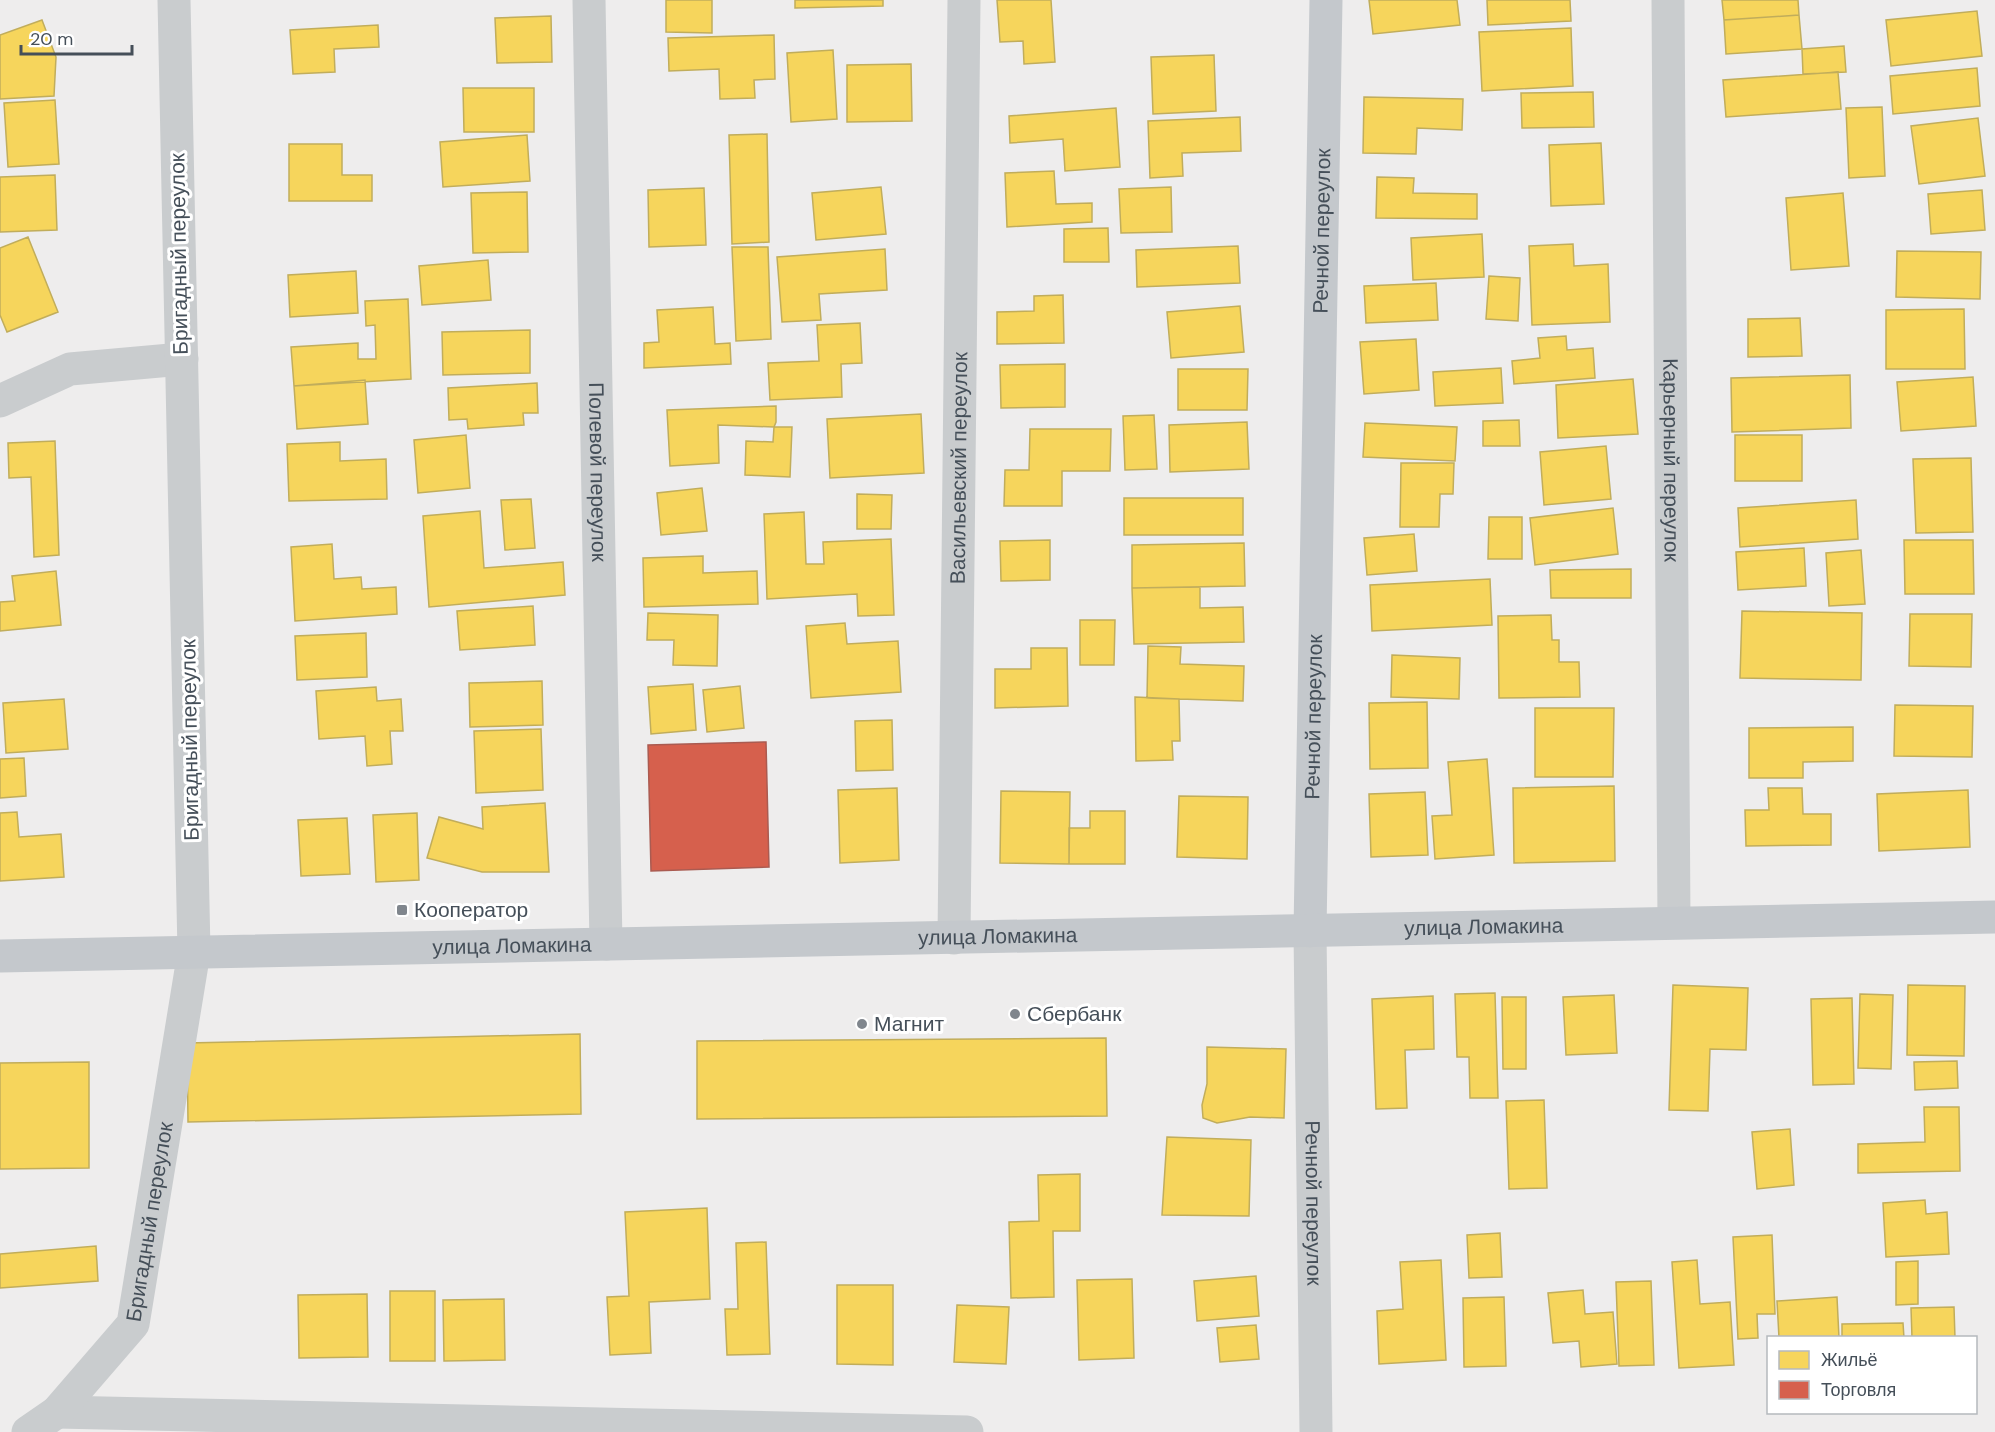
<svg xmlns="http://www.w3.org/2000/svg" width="1995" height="1432" viewBox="0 0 1995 1432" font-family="'DM Sans',sans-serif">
<rect width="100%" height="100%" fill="#eeeded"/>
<path fill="#f6d55c" stroke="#c1ad5b" stroke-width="1.5" d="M666 0H712V33L666 32Z
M795 0H883V6L795 8Z
M997 0H1051L1055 62 1024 64 1023 41 1000 42Z
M1369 0H1457L1460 25 1373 34Z
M1487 0H1570L1571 21 1488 25Z
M1722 0H1798L1799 15 1724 20Z
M1977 11 1982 56 1891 66 1886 20Z
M1799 15 1802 49 1726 54 1724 20Z
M551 16 552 62 497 63 495 18Z
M42 20 56 57 54 96 0 99V35Z
M378 25 379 47 334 49 335 72 293 74 290 30Z
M1571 28 1573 86 1482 91 1479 32Z
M774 35 775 79 754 80 755 98 720 99 719 69 669 71 668 38Z
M1844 46 1846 72 1803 74 1802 49Z
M833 50 837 119 791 122 787 53Z
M1214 55 1216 111 1153 114 1151 57Z
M911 64 912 121 847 122V65Z
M1977 68 1980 106 1893 114 1890 76Z
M1838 72 1841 109 1726 117 1723 80Z
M463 88H534V132H464Z
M1593 92 1594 127 1522 128 1521 93Z
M1364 97 1463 99 1462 130 1417 128 1416 154 1363 153Z
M55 100 59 164 8 167 4 103Z
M1882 107 1885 176 1849 178 1846 108Z
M1116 108 1120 167 1065 171 1063 139 1010 143 1009 116Z
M1240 117 1241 151 1182 153 1183 176 1150 178 1148 121Z
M1978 118 1985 176 1919 184 1911 126Z
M767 134 769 242 732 244 729 135Z
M527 135 530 181 443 187 440 142Z
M1601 143 1604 204 1551 206 1549 145Z
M289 144H342V175H372V201H289Z
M1054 171 1056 204 1092 203V222L1007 227 1005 173Z
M55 175 57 230 0 232V177Z
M1377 177 1414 178 1413 193 1477 194V219L1376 218Z
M881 187 886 234 816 240 812 193Z
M1171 187 1172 232 1121 233 1119 189Z
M704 188 706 245 649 247 648 190Z
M1982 190 1985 230 1931 234 1928 194Z
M527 192 528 252 473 253 471 193Z
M1843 193 1849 266 1791 270 1786 198Z
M1108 228 1109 262H1064V229Z
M1482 234 1484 277 1413 280 1411 238Z
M28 237 58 312 7 332 0 315V248Z
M1573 244 1574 266 1608 264 1610 322 1532 325 1529 246Z
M1238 246 1240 283 1137 287 1136 250Z
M732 247H768L771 339 736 341Z
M885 249 887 290 819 294 821 320 782 322 777 257Z
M1897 251 1981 252 1980 299 1896 297Z
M488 260 491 300 422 305 419 266Z
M356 271 358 313 290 317 288 275Z
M1489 276 1520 278 1518 321 1486 319Z
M1436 283 1438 320 1366 323 1364 286Z
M1063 295 1064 343 997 344V312L1034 311V296Z
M408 299 411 379 294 386 291 347 358 343V359H376L375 325 366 326 365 301Z
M1240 306 1244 352 1171 358 1167 312Z
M713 307 715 344 730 343 731 364 644 368V343L659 342 657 310Z
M1964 309 1965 369H1886V310Z
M1800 318 1802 356 1748 357V319Z
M860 323 862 363 841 364 842 397 770 400 768 363 819 361 817 325Z
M530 330V373L443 375 442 332Z
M1566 336 1567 350 1593 348 1595 378 1514 384 1512 361 1540 358 1538 338Z
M1416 339 1419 390 1364 394 1360 342Z
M1065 364V407L1001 408 1000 365Z
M1501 368 1503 403 1435 406 1433 372Z
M1178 369H1248L1247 410H1178Z
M1850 375 1851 428 1732 432 1731 378Z
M1973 377 1976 426 1901 431 1897 382Z
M1633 379 1638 434 1558 438 1556 385Z
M365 380 368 424 297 429 294 386Z
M537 383 538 413H523L524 425 468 429 467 419 449 420 448 388Z
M776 406V422L774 427 718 425 719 463 670 466 667 410Z
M921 414 924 473 830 478 827 419Z
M1154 415 1157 469 1125 470 1123 416Z
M1519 420 1520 446H1483V421Z
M1247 422 1249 469 1170 472 1169 425Z
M1365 423 1457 427 1455 461 1363 457Z
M774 427H792L790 477 745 475 746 441 773 442Z
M1030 429H1111L1110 471H1062V506H1004L1005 470H1029Z
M466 435 470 488 418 493 414 440Z
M1735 435H1802V481H1735Z
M55 441 59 555 34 557 31 477 9 478 8 443Z
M340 442V461L386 459 387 499 289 501 287 444Z
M1606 446 1611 499 1544 505 1540 452Z
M1971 458 1973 532 1916 533 1913 459Z
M1401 463H1454L1453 494H1440L1439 527H1400Z
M702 488 707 531 661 535 657 493Z
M857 494 892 495 891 529H857Z
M1124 498H1243V535H1124Z
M531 499 535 548 505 550 501 500Z
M1856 500 1858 539 1740 547 1738 508Z
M1613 508 1618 554 1535 565 1530 518Z
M480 511 484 568 563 562 565 595 429 607 423 516Z
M804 512 806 564H824L823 542 891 539 894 615 858 616 857 594 767 599 764 514Z
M1489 517H1522V559H1488Z
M1414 534 1417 571 1367 575 1364 538Z
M1050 540V580L1001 581 1000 541Z
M1904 540H1973L1974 594H1905Z
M1244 543 1245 586 1132 588V545Z
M332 544 334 579 361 577 362 589 396 587 397 614 295 621 291 547Z
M1804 548 1806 586 1738 590 1736 552Z
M1861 550 1865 604 1829 606 1826 553Z
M703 556V573L757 571 758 604 644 607 643 558Z
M1631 569V598H1551L1550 570Z
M56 571 61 625 0 631V602L15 601 12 576Z
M1490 579 1492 625 1372 631 1370 585Z
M1200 587V608L1243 607 1244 642 1134 644 1132 588Z
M533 606 535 645 460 650 457 611Z
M1742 611 1862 613 1861 680 1740 678Z
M648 613 718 615 717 666 673 665 674 640H647Z
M1910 614H1972L1971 667 1909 666Z
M1551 615 1552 640H1559V662H1579L1580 697 1499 698 1498 616Z
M1080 620H1115L1114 665H1080Z
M845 623 847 644 898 641 901 692 811 698 806 626Z
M366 633 367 677 297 680 295 636Z
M1148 646 1181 647 1180 664 1244 666 1243 701 1147 698Z
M1031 648H1067L1068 706 995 708V669H1031Z
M1392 655 1460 658 1459 699 1391 697Z
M542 681 543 725 470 727 469 683Z
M693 684 696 730 651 734 648 687Z
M740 686 744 728 707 732 703 690Z
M376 687 377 701 401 699 403 731H390L392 764 367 766 365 736 319 739 316 691Z
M1135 697 1179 699 1180 741H1172L1173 760 1136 761Z
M64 699 68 749 6 753 3 703Z
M1427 702 1428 768 1370 769 1369 703Z
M1895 705 1973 706 1972 757 1894 756Z
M1535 708H1614L1613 777H1535Z
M892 720 893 770 856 771 855 721Z
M1853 727V761L1803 762V778H1749V728Z
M541 729 543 790 476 793 474 731Z
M24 758 26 796 0 798V759Z
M1487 759 1494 855 1435 859 1432 816 1452 815 1448 762Z
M1614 786 1615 861 1514 863 1513 788Z
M897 788 899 860 840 863 838 790Z
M1768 788H1802L1803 814H1831V845L1746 846 1745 810H1769Z
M1968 790 1970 847 1879 851 1877 794Z
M1001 791 1070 792 1069 864 1000 863Z
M1425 792 1428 855 1371 857 1369 794Z
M1179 796 1248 797 1247 859 1177 857Z
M545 803 549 872H482L427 858 439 817 483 829 482 807Z
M1090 811H1125V864H1069V828H1090Z
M17 812 19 837 61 834 64 877 0 881V813Z
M417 813 419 880 376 882 373 815Z
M347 818 350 874 301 876 298 820Z
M1673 985 1748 988 1746 1050 1710 1049 1708 1111 1669 1110Z
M1908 985 1965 986 1964 1056 1907 1055Z
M1495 993 1498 1098H1470L1469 1057H1457L1455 994Z
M1860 994 1893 995 1891 1069 1858 1068Z
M1614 995 1617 1053 1566 1055 1563 997Z
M1433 996 1434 1049 1405 1050 1407 1108 1376 1109 1372 999Z
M1502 997H1526V1069H1503Z
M1852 998 1854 1084 1813 1085 1811 999Z
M580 1034 581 1114 188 1122 187 1043Z
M1106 1038 1107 1116 697 1119V1041Z
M1207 1047 1286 1049 1284 1118 1250 1117 1217 1123 1203 1118 1202 1105 1207 1084Z
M1957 1061 1958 1088 1915 1090 1914 1062Z
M89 1062V1168L0 1169V1063Z
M1544 1100 1547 1188 1509 1189 1506 1101Z
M1924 1107H1959L1960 1171 1858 1173V1144L1925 1142Z
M1790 1129 1794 1185 1757 1189 1752 1132Z
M1167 1137 1251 1140 1249 1216 1162 1215Z
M1080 1174V1231H1053L1054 1297 1011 1298 1009 1222 1039 1221 1038 1175Z
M1925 1200 1926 1214 1947 1212 1949 1254 1886 1257 1883 1203Z
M707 1208 710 1299 649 1302 651 1353 610 1355 607 1297 629 1296 625 1212Z
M1500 1233 1502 1277 1469 1278 1467 1235Z
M1772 1235 1775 1314H1757L1758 1338 1738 1339 1733 1237Z
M766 1242 770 1354 727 1355 725 1309H738L736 1243Z
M96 1246 98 1281 0 1288V1254Z
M1441 1260 1446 1360 1379 1364 1377 1311 1403 1309 1400 1262Z
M1697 1260 1700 1304 1730 1302 1734 1365 1679 1368 1672 1262Z
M1918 1261V1304L1896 1305V1262Z
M1256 1276 1259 1316 1197 1321 1194 1281Z
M1132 1279 1134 1358 1079 1360 1077 1280Z
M1651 1281 1654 1365 1619 1366 1616 1282Z
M837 1285H893V1365L837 1364Z
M1583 1290 1585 1314 1613 1312 1617 1364 1581 1367 1579 1341 1553 1343 1548 1293Z
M390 1291H435V1361H390Z
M367 1294 368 1357 299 1358 298 1295Z
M1504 1297 1506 1366 1464 1367 1463 1298Z
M1837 1297 1839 1338H1779L1777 1301Z
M504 1299 505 1360 444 1361 443 1300Z
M957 1305 1009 1307 1006 1364 954 1362Z
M1954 1307 1955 1338H1912L1911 1308Z
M1903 1323 1904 1338H1842V1324Z
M1256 1325 1259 1359 1220 1362 1217 1328Z"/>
<path fill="#d6604d" stroke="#aa5b51" stroke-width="1.5" d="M766 742 769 867 651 871 648 745Z"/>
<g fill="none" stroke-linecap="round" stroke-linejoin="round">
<g stroke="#c9ccce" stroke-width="33">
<path id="s1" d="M589 0 606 944"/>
<path id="s2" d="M1668 0 1674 922"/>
<path d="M0 401 70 369 182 359"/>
<path id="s3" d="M1310 931 1316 1432"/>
<path id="s4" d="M954 938 964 0"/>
<path d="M57 1412 967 1432"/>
<path id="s5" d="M28 1432 57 1412 133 1324 194 952 174 0"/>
</g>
<g stroke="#c4c8cc" stroke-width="33">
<path id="s6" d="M1310 931 1326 0"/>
<path id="s7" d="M0 956 1995 917"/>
</g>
</g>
<g fill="#80868d" stroke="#fff" stroke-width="2">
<rect x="396" y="904" width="12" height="12" rx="3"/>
<circle cx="1015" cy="1014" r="6"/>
<circle cx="862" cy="1024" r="6"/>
</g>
<g text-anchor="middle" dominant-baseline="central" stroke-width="6" stroke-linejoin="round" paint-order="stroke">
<g font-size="21" fill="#454f59" stroke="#fff">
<text stroke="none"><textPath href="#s6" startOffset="700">Речной переулок</textPath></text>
<text transform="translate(179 254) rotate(-91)">Бригадный переулок</text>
<text stroke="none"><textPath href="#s2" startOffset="460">Карьерный переулок</textPath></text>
<text stroke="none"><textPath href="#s4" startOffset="470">Васильевский переулок</textPath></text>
<text stroke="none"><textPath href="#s1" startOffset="472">Полевой переулок</textPath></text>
<text stroke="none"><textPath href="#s6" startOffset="214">Речной переулок</textPath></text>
<text transform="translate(190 740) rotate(-91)">Бригадный переулок</text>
<text stroke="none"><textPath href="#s7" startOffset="1484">улица Ломакина</textPath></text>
<text stroke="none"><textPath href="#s7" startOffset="998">улица Ломакина</textPath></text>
<text stroke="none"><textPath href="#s7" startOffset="512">улица Ломакина</textPath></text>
<text stroke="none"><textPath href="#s3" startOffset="272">Речной переулок</textPath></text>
<text stroke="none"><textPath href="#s5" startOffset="255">Бригадный переулок</textPath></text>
</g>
<g font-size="21" fill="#454f59" stroke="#fff" text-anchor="start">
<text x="414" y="910">Кооператор</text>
<text x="1027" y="1014">Сбербанк</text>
<text x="874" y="1024">Магнит</text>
</g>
</g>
<rect x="1767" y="1336" width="210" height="78" fill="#ffffff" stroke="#b5b9bd" stroke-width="1.5"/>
<rect x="1779" y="1351" width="30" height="18" fill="#f6d55c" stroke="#b5b9bd" stroke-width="1.5"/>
<text x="1821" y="1366" font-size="18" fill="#454f59">Жильё</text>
<rect x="1779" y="1381" width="30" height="18" fill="#d6604d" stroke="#b5b9bd" stroke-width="1.5"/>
<text x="1821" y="1396" font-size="18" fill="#454f59">Торговля</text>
<path d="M21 45v9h111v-9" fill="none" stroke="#454f59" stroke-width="3"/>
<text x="30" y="45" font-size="18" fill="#454f59" stroke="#ffffff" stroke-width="4.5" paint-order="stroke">20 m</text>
</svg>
